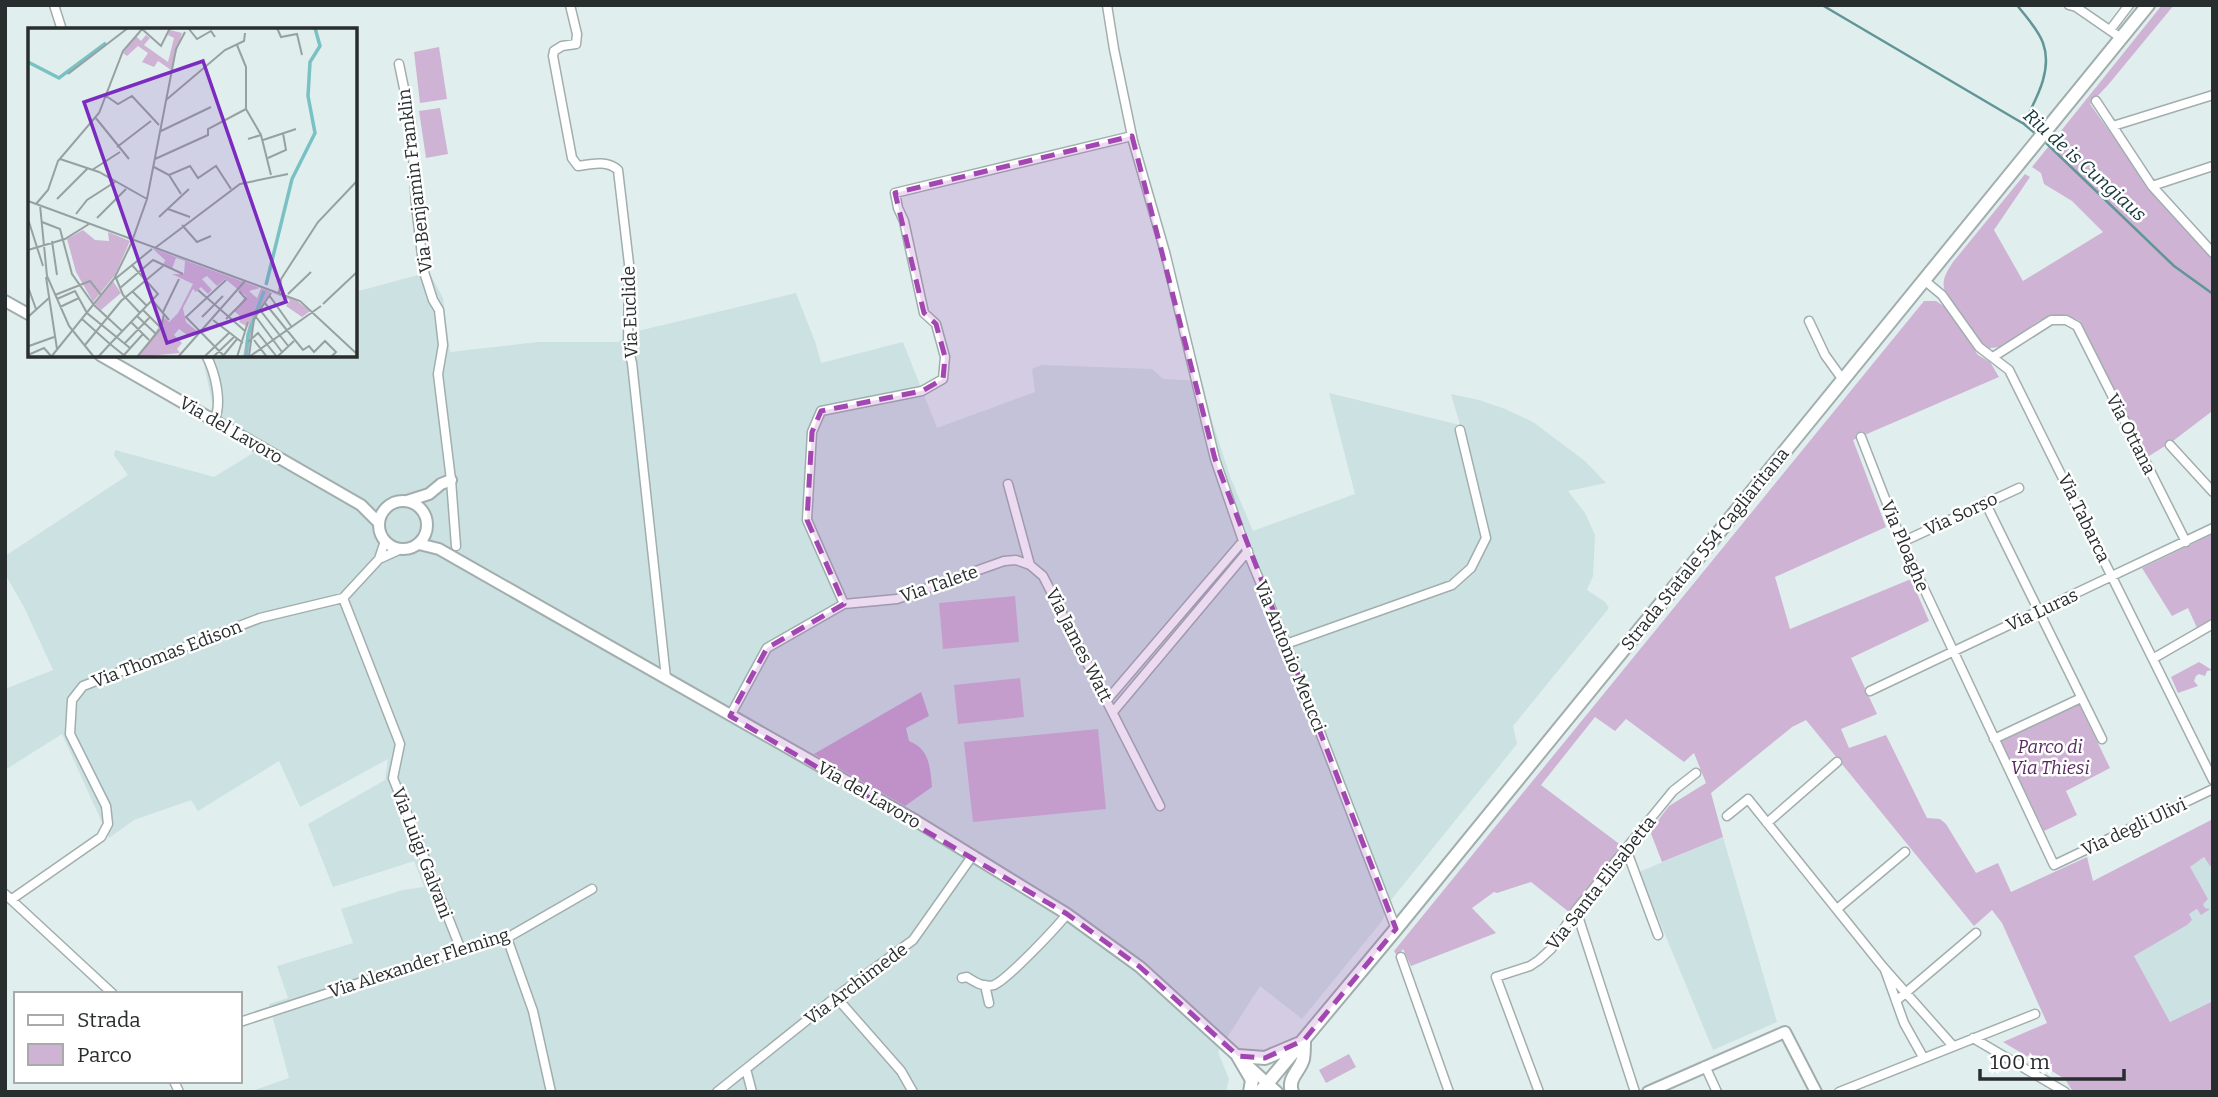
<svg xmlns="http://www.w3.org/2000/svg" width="2218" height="1097" viewBox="0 0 2218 1097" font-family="Bitter,serif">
<rect width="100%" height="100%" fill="#e1eeee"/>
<path fill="#cce1e2" d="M429 272 443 298 450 352 538 342H618L634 332 796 293 816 344 821 363 903 342 937 428 1035 392 1032 369 1042 365 1152 369 1163 379 1202 381 1213 424 1231 479 1253 531 1355 494 1329 393 1460 425 1451 394 1479 400 1505 409 1533 422 1585 461 1606 483 1568 491 1585 513 1595 535 1593 576 1587 590 1605 602 1609 608 1513 726 1517 744 1391 900 1382 921 1302 1019 1260 986 1218 1052 1229 1079 1226 1092H249L289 1078 269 1004 288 998 277 966 353 943 341 909 403 890 424 887 414 861 333 887 308 824 385 780 388 759 300 807 279 761 198 811 191 800 134 820 109 838 62 734 5 770V689L53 670 24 607 5 574V556L128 475 114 455 115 450 214 477 253 453 248 448 203 423 213 407 202 355H355V292Z
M1723 837 1777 1022 1713 1050 1639 872Z
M2204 857 2210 866 2213 865V1001L2170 1022 2134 956 2186 925 2189 914 2198 909H2209L2205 908 2202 903 2208 899 2189 867Z"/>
<path fill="#cfb3d4" d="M2162 5H2174L2108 85 2090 104 2150 188 2213 259V414L2211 412 2173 441 2149 456 2144 454 2080 321C2040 304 2034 331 2003 346 1998 348 1992 347 1987 349L1980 344C1972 333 1945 298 1944 288 1942 278 1948 270 1953 262L2025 174 2030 177 1994 230 2023 281 2103 232 2072 201 2044 184 2041 173 2032 167Z
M439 47 447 99 420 103 414 52Z
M440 108 448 154 426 158 419 111Z
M1924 301H1936L1945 307 1969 342 1978 355 1990 362 1999 377 1853 440 1886 527 1775 577 1790 629 1911 579 1929 621 1851 658 1877 714 1841 729 1849 748 1886 735 1927 818 1940 819 1946 824 1976 873 1998 863 2011 892 2087 857 2093 881 2213 819V865L2210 866 2204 857 2190 867 2208 899 2203 904 2205 908 2210 909 2201 915 2197 909 2189 914 2192 920 2187 925 2134 956 2170 1022 2213 1001V1092H2073L2065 1079 2003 1042 2047 1023 2002 923 1992 910 1974 926 1806 720 1792 727 1711 793 1723 837 1662 862 1650 831 1669 806 1706 783 1694 753 1684 762 1626 719 1615 731 1595 717 1541 785 1622 846 1569 912 1531 882 1497 893 1494 892 1472 908 1496 933 1411 966 1403 949 1397 956 1394 951Z
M2213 534V618L2197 628 2188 608 2172 616 2142 568Z
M1015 596 1019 642 943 649 939 603Z
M2199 662 2212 670 2207 671 2205 676 2199 674 2196 676 2194 681 2198 686 2178 693 2171 677Z
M1020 678 1024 717 958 724 954 685Z
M2078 702 2110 768 2066 791 2077 815 2044 831 2000 740Z
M1098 729 1106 809 973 822 964 742Z
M1349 1054 1356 1067 1326 1083 1319 1070Z"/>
<path fill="#c8a4ce" d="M921 692 929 716 906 728 909 741C930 749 930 768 932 787L905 806 814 754Z"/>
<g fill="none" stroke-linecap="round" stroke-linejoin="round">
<path stroke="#619596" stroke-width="2.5" d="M1822 5 2024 124 2037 135
M2017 5C2026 17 2038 29 2043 43 2053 70 2036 99 2024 123
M2042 139 2174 266 2213 294"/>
<g stroke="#a2aeae" stroke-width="11">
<path id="street" d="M54 5 62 30
M570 5 577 34 576 44 562 46 554 51 553 56 572 158 578 166C592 164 607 160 618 170L629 264 628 348 632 363 666 678
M1107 5 1114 49 1133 141 1165 252 1215 459 1243 541 1286 644 1396 929
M2069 5 2076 7 2121 38
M2110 30 2129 5
M399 64 411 122 416 205 424 272 433 300 439 310 443 345 438 374 451 480 456 546
M2096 101 2152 186 2213 253
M2113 126 2213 95
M2152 186 2213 166
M1924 280 1942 295 1979 347 2009 370 2213 780
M1809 321 1825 355 1843 380
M206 355C215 372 223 403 214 421
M1993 357 2051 320H2066L2077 326 2186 542
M1861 437 1902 542 2054 865 2213 789
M2170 445 2213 492
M1008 484 1030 565 1043 576 1160 806
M1985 502 2102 739
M1902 542 2019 488
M379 559 385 541
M343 598 400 744 393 778 461 950
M844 604 807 520 812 432 821 411 922 391 943 379 945 357 936 324 924 313 904 221 898 208 895 193 1132 136
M1286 644 1452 585 1471 568 1486 538 1460 430
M2154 658 2213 624
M1870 691 2213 528
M1107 700 1243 541
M1113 712 1248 551
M730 716 767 648 844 604 897 599 1004 561 1016 560 1030 565
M1994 739 2081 698
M1727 816 1748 799 1883 967 1953 1046
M1767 823 1837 762
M1624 852 1629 857 1658 935
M5 894 113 994
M12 899 101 837 108 824 106 806 70 734 72 700 83 686 260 618 343 598 379 559 401 549
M1837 909 1905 852
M1576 910 1635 1092
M507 938 533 1011 551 1092
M1401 957 1449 1092
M1885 970 1904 1023 1923 1057
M962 978 967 977C975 982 984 988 994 985 1007 980 1057 927 1067 914
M985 985 989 1003
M836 997 901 1071 913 1092
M1896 1001 1976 933
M240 1022 429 960 507 938 592 889
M1973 1038 2065 1092
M1705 1066 1717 1092
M746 1069 752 1092
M174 1081 179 1092
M717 1092 836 997 913 940 973 855
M1539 1092 1496 977 1530 966 1539 960 1551 949 1576 910 1673 791 1696 773
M1839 1092 2035 1014"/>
</g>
<g stroke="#a2aeae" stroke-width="14">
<path id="secondary" d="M5 301 30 315
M100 355 335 490 361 505 379 523
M407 501 429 494 441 484 451 480
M379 525a24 24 0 1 1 48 0a24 24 0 1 1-48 0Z
M419 544 439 549 460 561 913 819 1067 914 1140 967 1277 1092
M1648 1092 1785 1032 1816 1092"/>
</g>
<g stroke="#a2aeae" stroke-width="16">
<path id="primary" d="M1238 1056 1265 1058 1298 1044
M1238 1056 1252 1080 1250 1092
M1260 1092 1396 929 2148 5
M1292 1092C1287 1078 1300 1071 1303 1059 1304 1053 1304 1046 1304 1040"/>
</g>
<use href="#street" stroke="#fff" stroke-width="8"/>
<use href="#secondary" stroke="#fff" stroke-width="10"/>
<use href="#primary" stroke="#fff" stroke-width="12"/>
</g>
<path fill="#a247b2" fill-opacity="0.2" stroke="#a247b2" stroke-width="5" stroke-dasharray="14 9" stroke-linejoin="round" d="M1132 136 1215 459 1396 929 1304 1040 1265 1058 1238 1056 1140 967 1067 914 730 716 767 648 844 604 807 520 812 432 821 411 922 391 943 379 945 357 936 324 924 313 895 193Z"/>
<g text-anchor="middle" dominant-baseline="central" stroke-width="5" stroke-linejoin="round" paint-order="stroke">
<g font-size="18" fill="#282d2d" stroke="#fff">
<text transform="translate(415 181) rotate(-97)">Via Benjamin Franklin</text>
<text transform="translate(630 312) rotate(-92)">Via Euclide</text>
<text transform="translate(231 430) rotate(30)">Via del Lavoro</text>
<text transform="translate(2131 434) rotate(63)">Via Ottana</text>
<text transform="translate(1961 514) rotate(-25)">Via Sorso</text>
<text transform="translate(2084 518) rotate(64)">Via Tabarca</text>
<text transform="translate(1905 546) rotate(67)">Via Ploaghe</text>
<text transform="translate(1705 549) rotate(-51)">Strada Statale 554 Cagliaritana</text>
<text transform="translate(939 584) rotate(-19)">Via Talete</text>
<text transform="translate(2042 610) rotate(-25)">Via Luras</text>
<text transform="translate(1079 645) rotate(63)">Via James Watt</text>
<text transform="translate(167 654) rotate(-21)">Via Thomas Edison</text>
<text transform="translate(1290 656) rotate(68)">Via Antonio Meucci</text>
<text transform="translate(869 795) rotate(30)">Via del Lavoro</text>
<text transform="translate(2134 827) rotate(-25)">Via degli Ulivi</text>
<text transform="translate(422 853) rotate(69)">Via Luigi Galvani</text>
<text transform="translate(1601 883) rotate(-52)">Via Santa Elisabetta</text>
<text transform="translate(419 963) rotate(-18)">Via Alexander Fleming</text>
<text transform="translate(856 984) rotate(-37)">Via Archimede</text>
</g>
<g font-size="18" font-style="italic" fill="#56295e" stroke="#fff">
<text x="2050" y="747">Parco di<tspan x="2050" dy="21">Via Thiesi</tspan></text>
</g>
<g font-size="19" font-style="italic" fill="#153839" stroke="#fff">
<text transform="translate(2085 165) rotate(42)">Riu de is Cungiaus</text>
</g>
</g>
<g transform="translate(28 28)">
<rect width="329" height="329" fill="#e1eeee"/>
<path d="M142 2 154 5 143 42 130 33 126 39 114 34 120 25 110 18 99 28 95 25 108 8 113 13 118 7 122 10 116 17 140 34 146 10 140 7ZM55 202 67 212 81 213 80 204 102 213 87 247 65 274 48 244 39 211ZM124 220 232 260 221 263 229 270 233 260 269 273 282 283 274 289 258 278 262 272 242 264 226 291 220 327 215 329 221 294 218 298 211 294 213 289 206 283 218 268 197 251 189 258 179 248 174 251 184 262 180 266 173 259 168 264 165 261 155 280 158 294 170 304 159 307 151 301 146 307 154 315 149 321 152 325 110 329 137 290 141 294 150 285 165 256 144 246H156L157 233 148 230 144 241 135 238 137 232ZM85 253 93 265 73 282 67 276Z" fill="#cfb3d4"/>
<path fill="none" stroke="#79c1c3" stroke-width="3.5" d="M0 34 31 50 78 15M238 257 264 151 287 105 280 68 282 34 292 18 287 0M218 329 220 307 236 263"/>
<path fill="none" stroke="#97a1a1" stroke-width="2" d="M249 0 253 9 269 6 274 27M114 1 133 18 142 0M161 1 169 11 183 3 187 9M209 17 218 39V81L233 107M40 46 100 0M78 68 90 76 104 68 131 97M138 72 197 22 216 13 217 5M67 89 101 131M133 103 183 79M220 111 233 107 243 147M235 112 268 101M89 119 123 93M240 130 258 122 255 105M32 131 71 144 119 171M127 131 180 107V101L218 81M126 139 141 147 153 166M64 142 92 124M141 147 162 138 170 150 188 138 203 161M29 171 60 140M0 173 272 273 329 326M8 176 20 162 30 133 71 85 95 23 115 0M12 177 19 248 41 298 66 329M140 181 162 189M48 186 59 172 87 154M131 189 161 161M69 190 98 161M0 191 15 238M14 194 32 201 44 246 66 277 94 303M154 197 169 214 183 208M24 213 29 247M127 220 212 156 260 146M0 222 37 211 61 196M18 249 29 321M88 250 95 267 112 285M87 251 124 221M0 259 8 281M92 260 125 232 155 246M170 262 217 303M104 263 119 278M251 265 253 251 290 194 329 153M260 266 283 244M27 267 62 253 73 267M241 267 263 298M29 271 47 263 59 285 102 320M124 272 141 292M236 274 275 322 281 318 286 324 297 313 308 324 303 329M295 276 329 244M32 279 51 270M115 282 133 300M232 282 261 319M135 284 151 251M109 288 128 306M0 289 21 270M174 289 195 268M228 289 254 324M54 291 82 316 70 329M198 291 218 271 211 263M185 292 215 315M103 294 121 312M226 312 239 329M220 314 230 305 249 329M97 315 122 289M57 317 93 273 135 238M1 318 26 309M0 327 16 320 23 328M96 327 115 306M195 328 209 311M221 328 226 291 243 265M23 329 86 251 103 216 119 171 148 21 157 4M98 329 82 316 130 266 104 237M109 329 133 300 136 286M150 329 217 253M176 329 201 305M185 329 206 309M197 329 158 289 198 252M209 329 220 294M221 329 293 278M249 329 266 313"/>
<path fill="#7b2cbf" fill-opacity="0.15" stroke="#7b2cbf" stroke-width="3.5" d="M175 33 258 274 139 315 56 74Z"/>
<rect width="329" height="329" fill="none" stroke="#282d2d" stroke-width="3.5"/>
</g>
<rect width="2218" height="1097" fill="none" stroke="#282d2d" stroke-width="14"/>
<rect x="14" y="992" width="228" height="91" fill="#ffffff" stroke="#a9abab" stroke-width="2"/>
<rect x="28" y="1015" width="35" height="10" fill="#ffffff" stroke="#a9abab" stroke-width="2"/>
<text x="77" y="1027" font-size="21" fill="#282d2d">Strada</text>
<rect x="28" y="1044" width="35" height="21" fill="#cfb3d4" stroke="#a9abab" stroke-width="2"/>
<text x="77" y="1062" font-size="21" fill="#282d2d">Parco</text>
<path d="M1980 1069v10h144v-10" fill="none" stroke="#282d2d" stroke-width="3.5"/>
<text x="1990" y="1069" font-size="21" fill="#282d2d" stroke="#ffffff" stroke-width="5" paint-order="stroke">100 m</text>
</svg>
